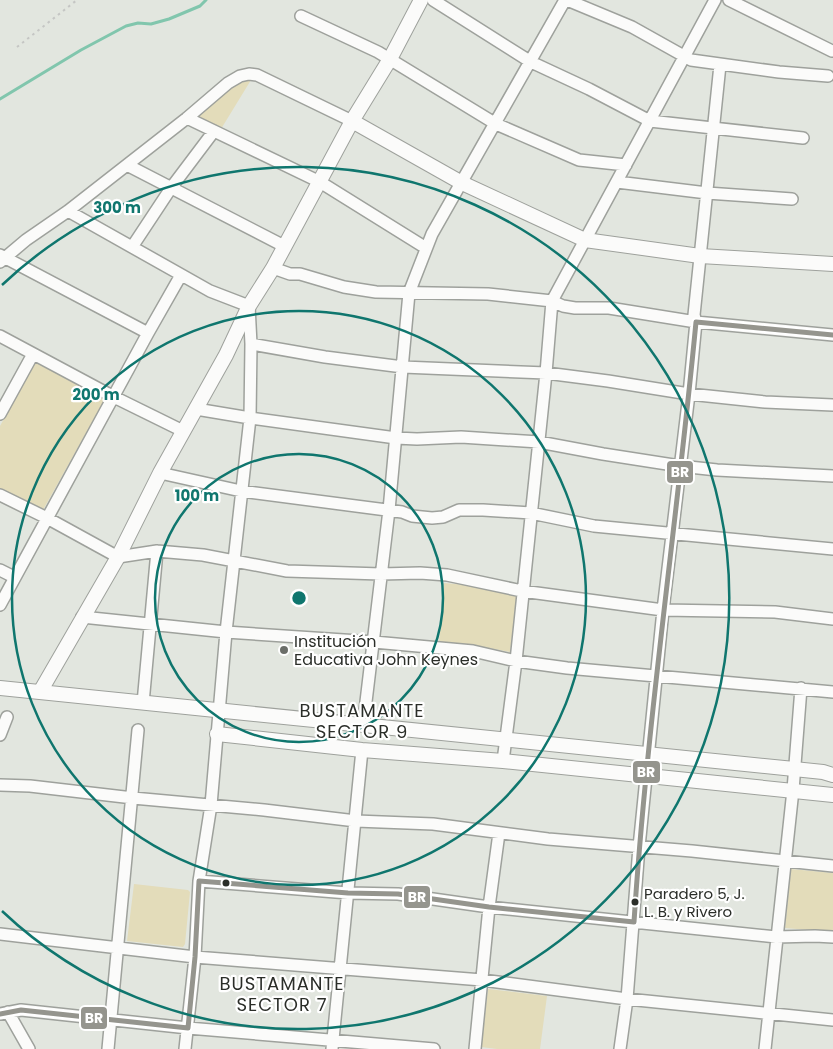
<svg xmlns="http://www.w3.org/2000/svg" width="833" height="1049" viewBox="0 0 833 1049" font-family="Poppins,sans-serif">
<rect width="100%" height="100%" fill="#e2e6df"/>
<path fill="#e3dcba" d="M251 80 221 129 195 116 235 84Z
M35 362 105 399 43 510 0 489V426Z
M444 583 477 586 517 593 510 652 473 645 439 644Z
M791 869 833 873V932L785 928Z
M134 884 188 890 190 892 185 944 183 947 127 941Z
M488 989 547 996 540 1049H497L481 1047Z"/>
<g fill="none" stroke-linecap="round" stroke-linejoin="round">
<path stroke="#81c6ad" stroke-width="3" d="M0 99 81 50 126 26 138 23 151 24 169 19 200 6 206 0"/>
<g stroke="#9ea19c" stroke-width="14">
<path id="minor" d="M433 0 531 62 589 89 650 121 803 138
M567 0 632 27 691 60 779 72 828 76
M729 0 832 51
M301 16 378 52 496 124 579 160 626 165
M187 118 320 182 426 248
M127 165 284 246
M617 182 707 193 792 199
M68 211 210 291 249 306 251 344 250 418 226 632 211 805 199 881 195 957 185 1049
M132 247 171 188 214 131
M0 255 148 333
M0 262 26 240 68 211 187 118 228 83 240 76 249 74 257 75 352 121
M273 268 290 274H300L344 287 376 292 488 294 552 301 563 306 575 308H609L696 322 833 335
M0 336 114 397 183 431
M251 344 325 357 403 367 546 373 608 381 689 394 765 402 833 405
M196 409 250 418 396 438 417 439 461 437 539 442 603 454 680 466 717 470 833 476
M0 414 33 354
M160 473 241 491 402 512 412 516 432 518 443 517 459 510H483L531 513 594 526 833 549
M0 495 47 518 118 557 157 551 203 555 287 571 381 574 420 573 447 575 522 591 663 610 775 612 833 619
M0 570 14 577
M0 605 148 333 181 275
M82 617 226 632 374 642 473 651 516 661 567 668 833 692
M143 703 157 551
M365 710 389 510 409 293 432 234 565 0
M0 735 7 717
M503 761 516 661 546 373 552 301 715 0
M0 785 30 786 133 798 264 810 356 821 433 824 548 839 692 851 833 866
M199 881 348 893 398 894 489 907 776 937 815 936 833 937
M0 934 195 957 482 980 627 999 833 1020
M8 1012 29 1049
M0 1014 21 1010 188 1028 434 1049
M108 1049 138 730
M332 1049 362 750
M475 1049 489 907 499 833
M620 1049 627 999 639 847 663 610 689 394 696 322 694 315 720 65
M765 1049 793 790 801 688"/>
</g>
<g stroke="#9ea19c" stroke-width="16">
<path id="tertiary" d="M352 121 462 183 585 240 700 256 833 264
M0 688 794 769 823 772 833 775
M40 692 118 557 160 473 226 355 249 306 273 268 352 121 390 59 421 0
M217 734 362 750 503 761 833 795"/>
</g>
<path stroke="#c5c6c4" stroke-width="2" stroke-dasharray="2.5 4" stroke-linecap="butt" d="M17 47 77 0"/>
<use href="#minor" stroke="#fbfbfa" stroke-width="11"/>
<use href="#tertiary" stroke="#fbfbfa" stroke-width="14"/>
<g stroke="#fff" stroke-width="9">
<path id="bus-1" d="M696 322 833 335
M199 881 348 893 398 894 489 907 634 922
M634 922C647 721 677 522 696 322
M0 1014 21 1010 188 1028
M188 1028 195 957 199 881"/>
</g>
<use href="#bus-1" stroke="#95958e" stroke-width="5"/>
</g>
<g fill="none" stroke="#0f766e" stroke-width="2.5">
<circle cx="299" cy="598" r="144"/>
<circle cx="299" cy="598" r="287"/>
<path d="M2 285A431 431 0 1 1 2 911"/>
</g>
<circle fill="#6b6e69" stroke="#fff" stroke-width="2" cx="284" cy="650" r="5"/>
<g fill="#2b2e29" stroke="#fff" stroke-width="2">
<circle cx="226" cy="883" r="4.5"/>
<circle cx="635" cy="902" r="4.5"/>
</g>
<g text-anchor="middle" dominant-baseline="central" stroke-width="4.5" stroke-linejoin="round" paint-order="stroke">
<g font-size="15" fill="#2b2e29" stroke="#fff" text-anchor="start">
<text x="644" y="893">Paradero 5, J.<tspan x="644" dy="18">L. B. y Rivero</tspan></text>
</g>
<g font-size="16" fill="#2b2e29" stroke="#fff" text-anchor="start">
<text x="294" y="641">Institución<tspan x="294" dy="18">Educativa John Keynes</tspan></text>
</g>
<g font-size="18" letter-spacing="1" fill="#2b2e29" stroke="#fff">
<text x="362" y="710">BUSTAMANTE<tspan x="362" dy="21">SECTOR 9</tspan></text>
<text x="282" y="983">BUSTAMANTE<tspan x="282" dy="21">SECTOR 7</tspan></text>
</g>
</g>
<circle cx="299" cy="598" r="8" fill="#0f766e" stroke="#fff" stroke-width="2.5"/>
<g font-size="15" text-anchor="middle" font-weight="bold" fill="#0f766e" stroke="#fff" stroke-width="4.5" stroke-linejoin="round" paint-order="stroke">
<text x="117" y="213">300 m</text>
<text x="96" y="400">200 m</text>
<text x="197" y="501">100 m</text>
</g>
<g stroke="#fff" stroke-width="2">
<rect x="666" y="460" width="28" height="24" rx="5" fill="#95958e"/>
<rect x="632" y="760" width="29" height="24" rx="5" fill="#95958e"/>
<rect x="403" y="885" width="28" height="24" rx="5" fill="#95958e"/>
<rect x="80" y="1006" width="28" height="24" rx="5" fill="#95958e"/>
</g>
<g font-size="14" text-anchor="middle" font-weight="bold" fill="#fff">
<text x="680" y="477">BR</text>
<text x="646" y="777">BR</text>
<text x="417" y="902">BR</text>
<text x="94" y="1023">BR</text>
</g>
</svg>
